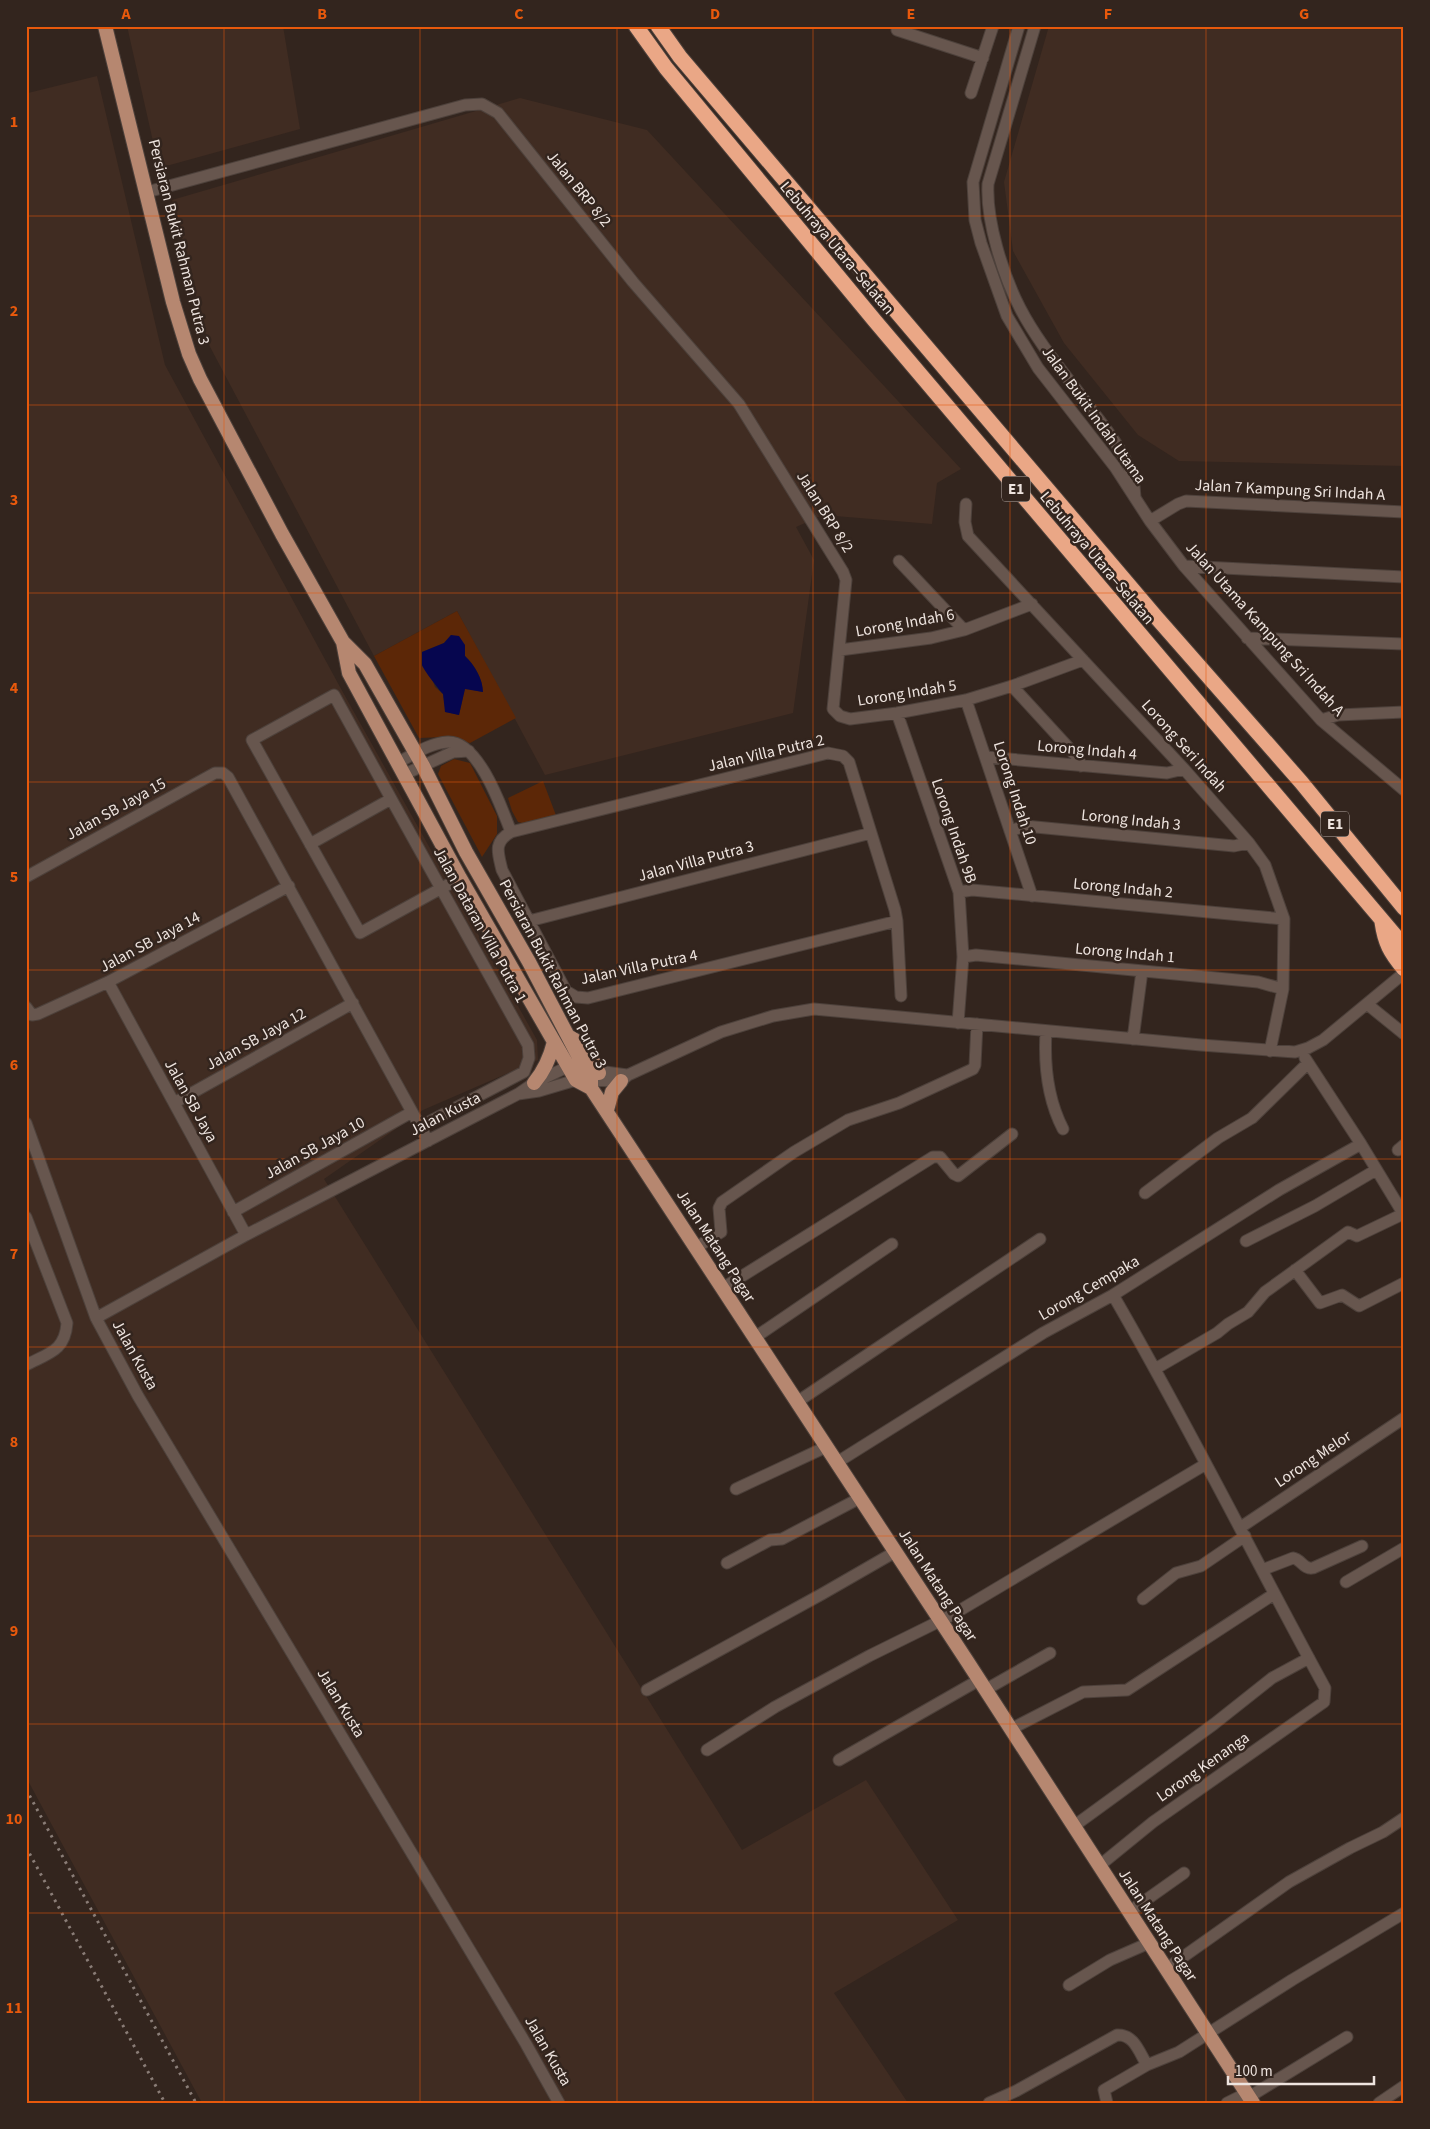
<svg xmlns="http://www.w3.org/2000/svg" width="1430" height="2129" viewBox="0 0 1430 2129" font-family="'Source Sans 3',sans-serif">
<rect width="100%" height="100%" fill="#33251e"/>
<path fill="#402c22" d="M127 26H283L300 129 159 168Z
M1049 26H1404V466L1179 461 1138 435 1064 343 1013 251 1004 182Z
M97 76 165 365 340 687 537 1040 538 1060 423 1110 324 1179 742 1850 866 1780 958 1920 834 1993 908 2103H202L26 1777V86L28 93Z
M520 98 647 130 961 469 937 483 932 524 823 515 796 527 814 560 793 713 545 775 457 611 374 656 208 343 172 200Z"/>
<path fill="#5c2707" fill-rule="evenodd" d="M457 611 516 718 470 743 444 737 419 738 374 656ZM451 635 465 645V656C474 665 484 680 482 692L465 688 459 715 446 712 443 694 435 687 422 652 444 643Z
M454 759 470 763 497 816V834L482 857 438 774 441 766Z
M543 781 557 818 530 825 518 822 512 811 508 798Z"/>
<path fill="#06064f" d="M451 635 459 636 465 645V656C475 665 483 680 483 692L465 689 459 715 445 712 443 694C439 690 423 669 422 665 422 661 422 656 422 652L444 643Z"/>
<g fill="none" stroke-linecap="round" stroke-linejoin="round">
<g stroke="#4d413b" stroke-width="13">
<path id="minor" d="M1019 26 973 182 975 220 981 243 1007 316 1038 368 1115 467 1150 521 1184 566 1321 720 1404 790
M1035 26 988 184C986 221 1003 275 1020 308 1038 343 1065 374 1088 405 1109 434 1134 460 1135 497
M897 30 983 58
M971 93 993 26
M147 192 465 105 482 104 498 113 633 282 739 404 843 572 846 580 833 709 840 716 850 719 897 713 966 700 1012 686 1083 660
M966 504 965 522 968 536 1184 769 1249 843 1265 865 1284 919 1283 989 1270 1051
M1150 521 1178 504 1186 501 1404 512
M899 561 964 630
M1184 566 1404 577
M1247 638 1404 644
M840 650 931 638 964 630 1032 604
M1012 686 1078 758 1081 766
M966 700 1032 896
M897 713 959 892 963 957 958 1023
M1321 720 1338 715 1404 712
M986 757 1167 773 1184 769
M399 762C414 754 430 743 448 742 479 741 502 809 511 832
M405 774 453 752 469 751
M1010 831 1025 826 1234 846 1249 843
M310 844 391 799
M26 877 215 773H223L228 777 428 1141
M959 892 972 890 1284 919
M529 921 871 833
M897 921 588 998 576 997 566 991 502 870C498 853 493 842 511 832L828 753 843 756 849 762 895 910 897 921 901 996
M963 957 976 955 1258 982 1283 989
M108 982 246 1235
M1367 1004 1404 1034
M26 1007 32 1015 38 1014 108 982 289 886
M1046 1031C1044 1064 1048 1100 1063 1129
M1133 1039 1142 971
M1305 1058 1361 1144 1404 1215
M518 1094 539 1091 576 1080 621 1081 628 1075 721 1032 773 1016 814 1009 1201 1045 1295 1052 1308 1048 1323 1040 1404 973
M174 1103 353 1003
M26 1123 96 1318 138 1396 526 2044 559 2103
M421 1126 524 1072 529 1058 528 1045C463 928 398 812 334 695L252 740 360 933 460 878
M1398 1150 1404 1145
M1145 1193 1218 1138 1252 1118 1308 1063
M233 1212 412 1112
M26 1217 67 1323C65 1351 49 1353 26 1365
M1246 1241 1315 1206 1376 1170
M697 1247 721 1232 719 1208 722 1202 794 1152 848 1120 899 1103 973 1069 975 1065 977 1024
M1295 1270 1320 1303 1342 1295 1359 1306 1404 1283
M723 1288 933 1157H940L954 1174 958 1176 1012 1134
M96 1318 246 1235 518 1094 534 1083 565 1068H576L627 1075
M754 1338 892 1244
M1155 1369 1217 1333 1228 1324 1248 1312 1265 1292 1348 1232 1357 1236 1403 1214
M797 1402 1040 1239
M836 1463 1043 1333 1113 1295 1279 1190 1361 1144
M736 1489 826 1447
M1241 1527 1404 1418
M727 1563 770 1540 782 1539 860 1498
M1262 1570 1293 1558C1301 1559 1304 1570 1313 1568L1362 1546
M1346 1582 1404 1548
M1143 1599 1176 1573 1201 1566 1245 1536
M647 1690 822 1594 895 1552
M985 1690 1050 1653
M1011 1729 1083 1692 1127 1690 1274 1594
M707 1750 775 1707 869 1656 952 1615 1206 1464
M839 1760 979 1680
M1074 1826 1214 1724 1272 1678 1309 1658
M1099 1866 1153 1822 1324 1702 1325 1688C1254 1558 1188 1424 1113 1295
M1129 1912 1184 1873
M1166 1969 1289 1882 1350 1848 1383 1832 1404 1818
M1069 1985 1110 1960 1149 1943
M1249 2097 1347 2037
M989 2103 1016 2091 1117 2035C1134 2034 1139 2052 1147 2065
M1107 2103 1104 2090 1147 2065 1179 2052 1292 1980 1404 1913
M1227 2103 1247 2093
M1379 2103 1404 2086"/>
</g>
<g stroke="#4d413b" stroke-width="16">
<path id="major" d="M105 26 173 302 189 354 200 379 282 534 343 642 365 664 423 766 466 852 529 962 591 1080V1088
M343 642 349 673 460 878 576 1080 591 1088
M568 1036C585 1044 591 1057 599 1073
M534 1083C545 1070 550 1058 554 1042
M591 1088 967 1661 1253 2103
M607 1110 612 1092 621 1081"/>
</g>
<g stroke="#4d413b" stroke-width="17">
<path id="highway" d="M636 26 666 68 875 321 1404 946
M658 26 680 57 1156 617 1301 782 1404 908
M1382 922C1385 943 1390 952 1404 969"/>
</g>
<use href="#minor" stroke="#67564e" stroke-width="11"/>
<use href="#major" stroke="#b68770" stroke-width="14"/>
<use href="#highway" stroke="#eaa786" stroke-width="15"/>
<path stroke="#8a7d77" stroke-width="3" stroke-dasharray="2.5 5" stroke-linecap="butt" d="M26 1789 196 2103
M26 1847 165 2103"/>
</g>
<path fill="none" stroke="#e8590c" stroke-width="1" stroke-opacity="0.55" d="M224 26V2103M420 26V2103M617 26V2103M813 26V2103M1010 26V2103M1206 26V2103M26 216H1404M26 405H1404M26 593H1404M26 782H1404M26 970H1404M26 1159H1404M26 1347H1404M26 1536H1404M26 1724H1404M26 1913H1404"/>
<g text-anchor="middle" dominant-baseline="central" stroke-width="5" stroke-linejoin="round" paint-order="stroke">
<g fill="#33251e" stroke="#b6aba5" stroke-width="1">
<rect x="1002" y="476.5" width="28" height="25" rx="4"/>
<rect x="1321" y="811.5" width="28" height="25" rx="4"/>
</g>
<g font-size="15" font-weight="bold" fill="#eee4df">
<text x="1016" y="489">E1</text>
<text x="1335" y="824">E1</text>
</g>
<g font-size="16" fill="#eee4df" stroke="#33251e">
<text transform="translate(579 189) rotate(51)">Jalan BRP 8/2</text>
<text transform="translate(179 242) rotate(76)">Persiaran Bukit Rahman Putra 3</text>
<text transform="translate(837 248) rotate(50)">Lebuhraya Utara–Selatan</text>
<text transform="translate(1094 415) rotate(54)">Jalan Bukit Indah Utama</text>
<text transform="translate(1290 490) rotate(3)">Jalan 7 Kampung Sri Indah A</text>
<text transform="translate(825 512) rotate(58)">Jalan BRP 8/2</text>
<text transform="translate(1097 558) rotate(50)">Lebuhraya Utara–Selatan</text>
<text transform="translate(905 623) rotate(-10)">Lorong Indah 6</text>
<text transform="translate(1265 629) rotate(48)">Jalan Utama Kampung Sri Indah A</text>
<text transform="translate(907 693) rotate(-9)">Lorong Indah 5</text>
<text transform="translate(1184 746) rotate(48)">Lorong Seri Indah</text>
<text transform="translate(1087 750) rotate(5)">Lorong Indah 4</text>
<text transform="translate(766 753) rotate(-13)">Jalan Villa Putra 2</text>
<text transform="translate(1015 793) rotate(72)">Lorong Indah 10</text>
<text transform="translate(116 809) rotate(-29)">Jalan SB Jaya 15</text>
<text transform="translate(1131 820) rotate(6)">Lorong Indah 3</text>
<text transform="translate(954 831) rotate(71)">Lorong Indah 9B</text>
<text transform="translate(696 861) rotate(-15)">Jalan Villa Putra 3</text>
<text transform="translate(1123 888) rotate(5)">Lorong Indah 2</text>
<text transform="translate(480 925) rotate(61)">Jalan Dataran Villa Putra 1</text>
<text transform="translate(150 942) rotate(-28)">Jalan SB Jaya 14</text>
<text transform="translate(1125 953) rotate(5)">Lorong Indah 1</text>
<text transform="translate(639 967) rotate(-12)">Jalan Villa Putra 4</text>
<text transform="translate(553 974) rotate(62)">Persiaran Bukit Rahman Putra 3</text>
<text transform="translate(256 1039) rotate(-29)">Jalan SB Jaya 12</text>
<text transform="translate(191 1101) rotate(61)">Jalan SB Jaya</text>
<text transform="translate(445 1114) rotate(-27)">Jalan Kusta</text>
<text transform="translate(315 1148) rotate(-29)">Jalan SB Jaya 10</text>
<text transform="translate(716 1246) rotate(57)">Jalan Matang Pagar</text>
<text transform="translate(1089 1288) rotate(-30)">Lorong Cempaka</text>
<text transform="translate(135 1355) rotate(61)">Jalan Kusta</text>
<text transform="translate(1313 1459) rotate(-34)">Lorong Melor</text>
<text transform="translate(938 1585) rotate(57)">Jalan Matang Pagar</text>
<text transform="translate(341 1703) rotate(59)">Jalan Kusta</text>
<text transform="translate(1203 1767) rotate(-35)">Lorong Kenanga</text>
<text transform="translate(1158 1925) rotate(57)">Jalan Matang Pagar</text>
<text transform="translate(548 2051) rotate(60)">Jalan Kusta</text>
</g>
</g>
<rect width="1430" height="2129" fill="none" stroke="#33251e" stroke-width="55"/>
<path d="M1228 2076v8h146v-8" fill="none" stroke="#eee4df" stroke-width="2.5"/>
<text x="1235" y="2076" font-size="15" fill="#eee4df" stroke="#33251e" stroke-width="4" paint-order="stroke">100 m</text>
<rect x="28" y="28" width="1374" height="2074" fill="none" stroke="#e8590c" stroke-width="2"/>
<g font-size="16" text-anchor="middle" font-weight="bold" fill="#e8590c">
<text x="126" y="19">A</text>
<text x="322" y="19">B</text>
<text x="519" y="19">C</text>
<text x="715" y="19">D</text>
<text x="911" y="19">E</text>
<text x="1108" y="19">F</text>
<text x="1304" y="19">G</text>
<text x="14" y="127">1</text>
<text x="14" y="316">2</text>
<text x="14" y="505">3</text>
<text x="14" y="693">4</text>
<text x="14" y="882">5</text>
<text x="14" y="1070">6</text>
<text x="14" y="1259">7</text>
<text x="14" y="1447">8</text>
<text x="14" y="1636">9</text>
<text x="14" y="1824">10</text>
<text x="14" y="2013">11</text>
</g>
</svg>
